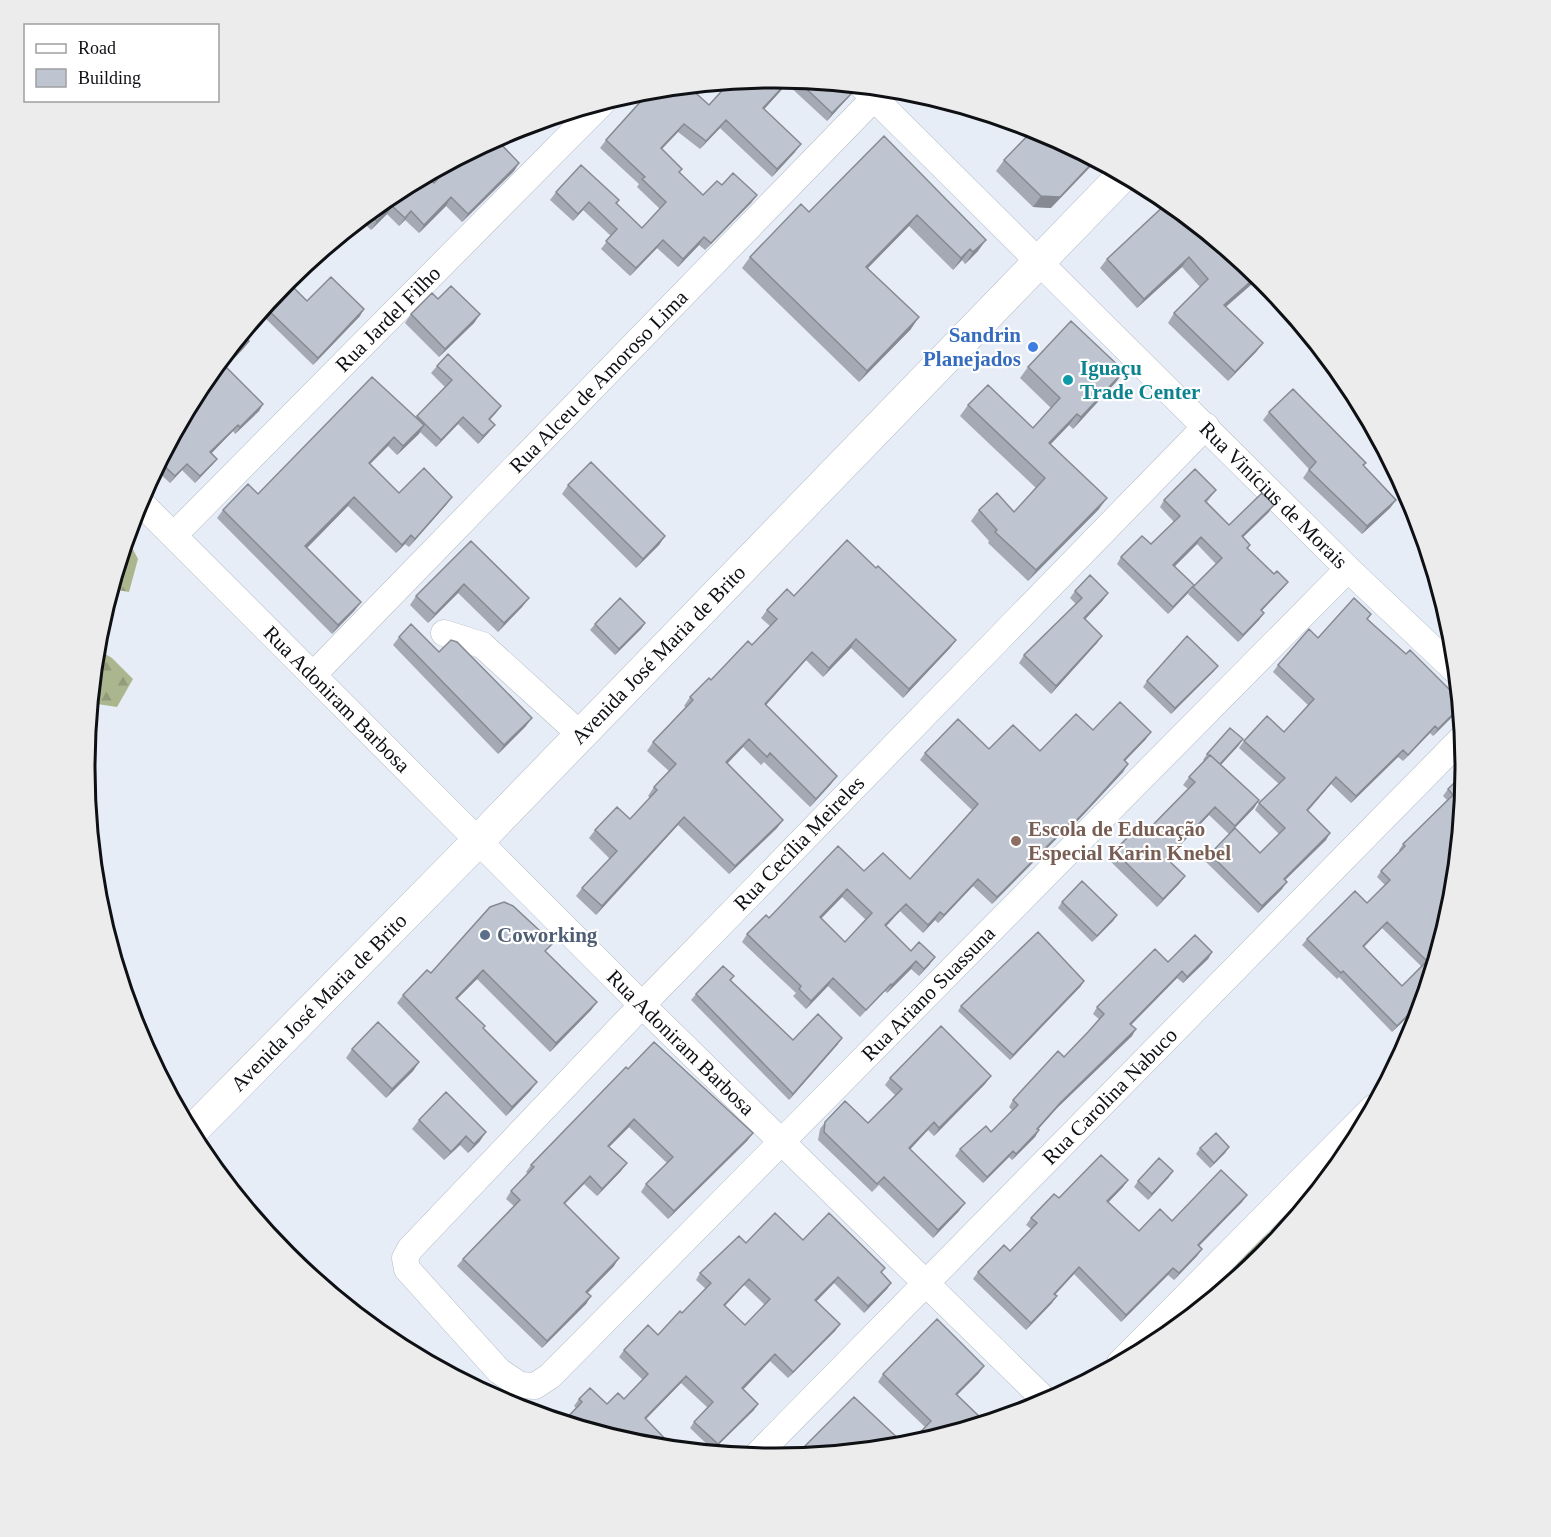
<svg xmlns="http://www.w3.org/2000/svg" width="1551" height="1537" viewBox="0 0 1551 1537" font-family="Georgia,serif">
<defs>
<pattern id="forest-firs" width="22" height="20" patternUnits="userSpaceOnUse" patternTransform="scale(1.5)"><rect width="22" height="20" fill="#acb68e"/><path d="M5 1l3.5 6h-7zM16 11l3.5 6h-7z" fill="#939b7a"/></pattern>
</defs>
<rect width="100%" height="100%" fill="#e6edf7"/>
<path fill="url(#forest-firs)" d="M127 538 138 559 129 592 112 589Z
M97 649 112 658 133 679 117 707 91 703Z
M1296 1218 1264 1257 1226 1288C1240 1250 1261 1236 1296 1218Z"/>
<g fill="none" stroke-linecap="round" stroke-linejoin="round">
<g stroke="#b4bbc5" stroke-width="27">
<g id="minor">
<path id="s1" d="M863 87 1348 569 1457 672"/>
<path id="s2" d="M1206 426 642 1005 410 1249 405 1258 407 1269 499 1371 520 1385 535 1386 550 1376 1348 569"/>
<path id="s3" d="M139 501 642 1005 1047 1402"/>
<path id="s4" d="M174 535 602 103"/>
<path d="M444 633 482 645 581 735"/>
<path id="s5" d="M314 674 883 89"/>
<path d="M1120 1363 1373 1108"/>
<path id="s6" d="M755 1457 1463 737"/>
</g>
</g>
<g stroke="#b4bbc5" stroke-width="33">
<g id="major">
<path id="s7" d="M191 1132 479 840 1123 175"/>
</g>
</g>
<use href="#minor" stroke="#fff" stroke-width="26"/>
<use href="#major" stroke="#fff" stroke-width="32"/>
</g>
<path fill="#a4a9b3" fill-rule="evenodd" d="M776 78 842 85 851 94 845 101 827 121 787 84 764 109 795 152 772 177 720 128 700 149 678 132 662 149 679 173 703 195 722 185 757 195 751 203 705 250 699 245 678 267 657 248 630 276 601 249 611 236 583 210 573 221 550 200 556 192 619 200 617 204 642 228 660 209 637 187 639 184 600 148 606 140 709 105Z
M543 121 533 131 528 126Z
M1034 129 1051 208 1033 207 996 171 1004 160Z
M506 133 498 141 519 163 514 171 462 222 446 206 419 233 405 220 399 226 387 214 371 230 361 220 392 194 399 195 434 183 457 159Z
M884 136 978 251 965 264 962 260 953 270 909 226 868 268 911 329 859 382 742 268 750 257 809 212Z
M1168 202 1260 277 1226 307 1263 343 1256 352 1228 381 1168 323 1174 313 1200 287 1182 267 1137 308 1100 268 1107 259Z
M287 281 307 301 360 316 313 365 260 313Z
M438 299 480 314 474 323 439 357 405 323 411 314Z
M244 348 226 367 263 404 259 411 235 434 233 431 211 453 217 459 212 465 195 483 182 470 170 483 156 470 202 385Z
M437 366 501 406 490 420 495 425 489 432 478 444 458 424 436 447 420 432 397 455 388 446 370 464 399 493 452 497 446 505 409 547 405 544 396 553 348 506 307 548 355 610 332 634 217 518 223 510 258 494 416 417 445 387 431 373Z
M1028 367 1124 371 1116 382 1073 429 1069 425 1051 444 1099 509 1028 581 988 543 989 541 971 521 979 510 1014 512 1036 488 960 416 968 405 1033 428 1051 408 1020 378Z
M1269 412 1366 463 1364 466 1396 500 1390 508 1362 534 1303 478 1309 469 1263 420Z
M568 485 665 536 659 545 636 568 562 494Z
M1216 490 1207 502 1229 525 1269 512 1243 537 1250 545 1248 549 1283 588 1261 611 1264 613 1259 620 1238 642 1188 594 1193 587 1216 564 1197 544 1175 566 1189 592 1168 614 1117 564 1121 557 1151 544 1174 522 1160 507 1164 500Z
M471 541 529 598 522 607 498 632 458 593 428 623 410 605 416 596Z
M876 568 956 640 950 648 903 698 851 648 823 677 806 660 766 705 831 784 810 807 764 762 761 765 743 747 727 764 783 820 777 828 729 874 678 825 596 915 576 896 582 888 610 859 589 838 595 830 630 819 650 798 648 796 654 787 669 771 647 751 653 742 686 707 684 706 690 697 752 645 770 626 761 618 767 610 794 596Z
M1075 591 1103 600 1085 619 1102 636 1097 643 1051 694 1019 663 1024 655 1076 604 1070 598Z
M1368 619 1459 710 1433 736 1430 733 1403 761 1398 757 1351 803 1331 784 1308 811 1326 840 1285 880 1282 889 1258 913 1205 861 1210 854 1260 853 1279 834 1255 810 1259 803 1279 784 1239 748 1244 741 1284 732 1309 706 1273 672 1278 665 1318 638Z
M645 623 641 629 615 655 590 630 595 624Z
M399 637 439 652 526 726 498 754 393 645Z
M1218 666 1214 671 1171 714 1143 687 1147 681Z
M1093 730 1146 739 1125 761 1123 772 1085 813 1066 833 1064 831 992 904 973 886 938 923 935 920 923 933 900 911 886 926 911 951 930 964 919 976 911 969 887 993 885 991 860 1017 828 986 806 1009 793 996 796 993 742 942 747 934 769 918 864 871 910 879 972 810 920 760 925 753 989 749 1040 751ZM842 897 866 920 845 942 821 918Z
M1239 745 1221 765 1259 800 1254 808 1229 834 1209 815 1167 859 1185 876 1179 884 1157 907 1108 859 1114 851 1143 835 1188 789 1183 785 1189 777 1204 761 1203 760 1207 754Z
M1466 771 1453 904 1420 1010 1418 1007 1392 1032 1339 977 1337 979 1302 945 1307 939 1367 903 1385 885 1377 877 1381 871 1400 852 1399 850 1403 844 1447 800 1443 796 1448 789ZM1382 928 1421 966 1402 986 1364 947Z
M1062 902 1117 915 1113 921 1092 942 1058 908Z
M546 952 597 1002 591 1010 550 1052 477 979 457 999 483 1029 531 1090 506 1116 397 1003 403 995 431 973Z
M1212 952 1208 959 1183 983 1177 978 1131 1025 1132 1036 1057 1108 1038 1129 1039 1130 1035 1137 1012 1160 1009 1157 983 1183 955 1156 960 1149 991 1132 1012 1110 1009 1107 1013 1100 1064 1057 1088 1032 1099 1019 1093 1014 1097 1007 1168 962Z
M731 981 793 1040 838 1044 789 1100 691 1000 696 994Z
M1081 986 1010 1060 958 1011 961 1006Z
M352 1049 419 1062 413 1071 386 1098 346 1058Z
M628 1069 753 1133 747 1141 668 1219 641 1192 646 1184 667 1163 629 1127 609 1147 621 1171 597 1196 584 1184 565 1204 614 1266 588 1293 591 1296 586 1304 542 1348 457 1266 463 1259 514 1206 506 1199 511 1191 528 1174 526 1172 531 1165Z
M991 1076 985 1084 934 1136 928 1130 910 1149 959 1211 933 1238 879 1185 872 1192 818 1140 820 1129 825 1122 868 1123 895 1095 885 1085 890 1078Z
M419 1120 480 1141 468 1153 460 1145 444 1160 412 1129Z
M1229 1147 1225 1153 1210 1168 1196 1154 1200 1148Z
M1169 1177 1148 1200 1134 1187 1138 1181Z
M1128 1180 1123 1187 1108 1202 1139 1231 1172 1221 1247 1195 1242 1202 1199 1246 1202 1249 1197 1256 1174 1280 1168 1275 1121 1322 1074 1274 1055 1295 1052 1303 1026 1330 973 1279 978 1272 1010 1251 1031 1229 1026 1225 1031 1218 1059 1198Z
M803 1240 885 1268 881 1273 891 1283 887 1289 864 1313 834 1283 816 1301 840 1324 835 1331 788 1378 770 1361 743 1389 754 1410 713 1450 690 1428 694 1422 708 1408 681 1383 646 1419 576 1408 574 1406 579 1399 607 1404 624 1399 643 1380 619 1357 624 1350 658 1335 682 1313 706 1289 696 1280 700 1273 746 1243ZM744 1285 765 1305 745 1325 725 1306Z
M979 1373 925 1427 878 1382 883 1374Z
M906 1446 796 1457 801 1450Z"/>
<path fill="#868a92" d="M790 79 787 84 758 116 763 108Z
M851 94 845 101 827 121 832 113Z
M726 120 720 128 700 149 706 141Z
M543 121 533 131 539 122Z
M684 124 678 132 655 156 661 148Z
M801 144 795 152 772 177 777 169Z
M1095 160 1096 161 1051 208 1033 207 1041 196Z
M519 163 514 171 462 222 468 214Z
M757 195 751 203 705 250 711 243Z
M451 197 446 206 419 233 424 225Z
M589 202 583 210 573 221 578 214Z
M392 206 387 214 371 230 377 221Z
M411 211 405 220 399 226 405 218Z
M917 215 909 226 858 278 866 267Z
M704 237 699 245 678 267 683 259Z
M663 240 657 248 630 276 636 268Z
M986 240 978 251 965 264 973 252Z
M970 249 962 260 953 270 961 258Z
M1189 257 1182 267 1137 308 1144 299Z
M1258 275 1260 277 1217 314 1224 305Z
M364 309 360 316 313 365 318 358Z
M480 314 474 323 439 357 445 349Z
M919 317 911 329 859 382 867 371Z
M249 341 244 348 220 373 225 366Z
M1263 343 1256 352 1228 381 1235 372Z
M1124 371 1116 382 1073 429 1081 417Z
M263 404 259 411 235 434 240 427Z
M501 406 496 413 483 426 489 419Z
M1077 414 1069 425 1041 454 1049 443Z
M463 417 458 424 436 447 441 440Z
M238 425 233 431 206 459 210 452Z
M424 425 419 434 397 455 403 446Z
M495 425 489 432 478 444 483 436Z
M394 437 388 446 363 471 369 463Z
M217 459 212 465 195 483 200 476Z
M187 464 182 470 170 483 175 476Z
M354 497 348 506 300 555 305 546Z
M452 497 446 505 409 547 415 539Z
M1107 498 1099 509 1028 581 1036 570Z
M1396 500 1390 508 1362 534 1367 526Z
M1274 505 1269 512 1237 543 1242 536Z
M411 535 405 544 396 553 402 545Z
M665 536 659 545 636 568 643 559Z
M1201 537 1197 544 1169 572 1173 565Z
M1288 582 1283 588 1256 617 1261 610Z
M464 584 458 593 428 623 435 614Z
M1194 585 1189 592 1168 614 1173 607Z
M1108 593 1103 600 1079 626 1084 618Z
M529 598 522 607 498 632 504 623Z
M361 602 355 610 332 634 338 625Z
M1264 613 1259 620 1238 642 1243 635Z
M645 623 641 629 615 655 619 649Z
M1102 636 1097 643 1051 694 1056 686Z
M856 639 851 648 823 677 829 668Z
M956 640 950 648 903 698 909 689Z
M812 652 806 660 759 713 765 704Z
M1218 666 1214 671 1171 714 1175 708Z
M1460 707 1459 710 1433 736 1438 729Z
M532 718 526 726 498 754 504 745Z
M1435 726 1430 733 1403 761 1408 755Z
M1151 732 1146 739 1119 767 1124 760Z
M749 739 743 747 720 771 726 762Z
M1243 739 1239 745 1215 771 1219 765Z
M1403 750 1398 757 1351 803 1356 796Z
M1128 764 1123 772 1085 813 1066 833 1071 826Z
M837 776 831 784 810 807 816 799Z
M1336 777 1331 784 1302 817 1307 810Z
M1259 800 1254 808 1229 834 1235 826Z
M1215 807 1209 815 1160 866 1166 858Z
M684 817 678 825 596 915 602 906Z
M783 820 777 828 729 874 735 866Z
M1069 824 1064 831 992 904 997 897Z
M1330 833 1326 840 1279 886 1284 879Z
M1185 876 1179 884 1157 907 1163 899Z
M978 879 973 886 938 923 944 915Z
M1287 882 1282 889 1258 913 1262 906Z
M847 889 842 897 815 925 820 917Z
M906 904 900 911 880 933 885 925Z
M940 912 935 920 923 933 928 925Z
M1117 915 1113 921 1092 942 1097 936Z
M1387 922 1382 928 1358 953 1363 946Z
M1212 952 1208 959 1183 983 1187 977Z
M935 957 930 964 919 976 924 969Z
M916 961 911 969 887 993 892 985Z
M483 970 477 979 450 1006 456 998Z
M1182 971 1177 978 1126 1030 1130 1024Z
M833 978 828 986 806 1009 811 1001Z
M1084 981 1081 986 1010 1060 1013 1055Z
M1422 1001 1418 1007 1392 1032 1397 1026Z
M597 1002 591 1010 550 1052 556 1043Z
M1136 1029 1132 1036 1057 1108 1033 1135 1037 1129 1061 1102Z
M842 1038 838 1044 789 1100 793 1094Z
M419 1062 413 1071 386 1098 392 1089Z
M991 1076 985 1084 934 1136 939 1128Z
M537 1082 531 1090 506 1116 512 1107Z
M634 1119 629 1127 603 1153 608 1146Z
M934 1122 928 1130 904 1156 909 1148Z
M1039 1130 1035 1137 1012 1160 1016 1154Z
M486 1132 480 1141 468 1153 474 1144Z
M753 1133 747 1141 668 1219 674 1211Z
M466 1136 460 1145 444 1160 451 1152Z
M1229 1147 1225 1153 1210 1168 1214 1163Z
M1013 1151 1009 1157 983 1183 987 1177Z
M627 1163 621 1171 597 1196 602 1189Z
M1173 1171 1169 1177 1148 1200 1152 1194Z
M590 1176 584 1184 558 1210 564 1203Z
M1128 1180 1123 1187 1103 1208 1107 1201Z
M1247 1195 1242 1202 1193 1252 1198 1245Z
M965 1203 959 1211 933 1238 938 1230Z
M1202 1249 1197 1256 1174 1280 1179 1273Z
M619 1258 614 1266 581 1299 586 1292Z
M1079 1267 1074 1274 1049 1301 1054 1294Z
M1173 1268 1168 1275 1121 1322 1126 1315Z
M838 1277 834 1283 811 1307 815 1300Z
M749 1279 744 1285 720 1311 724 1305Z
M891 1283 887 1289 864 1313 868 1306Z
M591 1296 586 1304 542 1348 547 1341Z
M1057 1296 1052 1303 1026 1330 1031 1323Z
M840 1324 835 1331 788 1378 793 1372Z
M775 1354 770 1361 738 1395 742 1388Z
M984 1366 979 1373 951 1401 956 1394Z
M686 1376 681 1383 640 1425 645 1418Z
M758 1404 754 1410 713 1450 718 1444Z"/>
<path fill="#bfc5d0" stroke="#868a92" stroke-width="1.5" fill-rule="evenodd" d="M776 78 790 79 763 108 801 144 777 169 726 120 706 141 684 124 661 148 682 169 679 172 703 195 717 181 722 185 733 173 757 195 711 243 704 237 683 259 663 240 636 268 606 241 617 229 589 202 578 214 556 192 581 165 619 200 616 203 642 228 666 202 642 179 645 177 606 140 651 90 689 87 709 105 730 82Z
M797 80 842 85 851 94 832 113Z
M1034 129 1040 131 1095 160 1060 197 1041 196 1004 160Z
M501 136 497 140 519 163 468 214 451 197 424 225 411 211 405 218 392 206 377 221 369 213 392 194 396 192 399 195 408 186 427 176 434 183 457 159Z
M884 136 986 240 973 252 970 249 961 258 917 215 866 267 919 317 867 371 750 257 801 204 809 212Z
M1168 202 1258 275 1224 305 1263 343 1235 372 1174 313 1208 279 1189 257 1144 299 1107 259Z
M331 277 364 309 318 358 265 307 287 281 307 301Z
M451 286 480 314 445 349 411 314 432 293 438 299Z
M1071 321 1124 371 1081 417 1077 414 1049 443 1107 498 1036 570 995 532 997 530 979 510 997 493 1014 512 1045 478 968 405 988 385 1033 428 1060 398 1028 367Z
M242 335 249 341 225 366 263 404 240 427 238 425 210 452 217 459 200 476 187 464 175 476 160 462 202 385Z
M448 354 501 406 489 419 495 425 483 436 463 417 441 440 417 416 452 380 437 366Z
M372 377 424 425 403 446 394 437 369 463 399 493 424 468 452 497 415 539 411 535 402 545 354 497 305 546 361 602 338 625 223 510 248 484 258 494Z
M1293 389 1366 463 1363 465 1396 500 1367 526 1309 470 1316 462 1269 412Z
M591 462 665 536 643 559 568 485Z
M1195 469 1216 490 1205 501 1229 525 1262 493 1274 505 1242 536 1250 545 1247 548 1274 574 1277 571 1288 582 1261 610 1264 613 1243 635 1193 587 1222 558 1201 537 1173 565 1194 585 1173 607 1121 557 1142 536 1151 544 1180 516 1164 500Z
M847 540 876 568 878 566 956 640 909 689 856 639 829 668 812 652 765 704 837 776 816 799 770 753 767 757 749 739 726 762 783 820 735 866 684 817 602 906 582 888 617 851 595 830 617 807 630 819 657 790 654 787 676 764 653 742 693 700 690 697 709 678 711 680 748 641 752 645 777 619 767 610 787 589 794 596Z
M471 541 529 598 504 623 464 584 435 614 416 596Z
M1090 575 1108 593 1084 618 1102 636 1056 686 1024 655 1082 598 1075 591Z
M620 598 645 623 619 649 595 624Z
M1354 598 1371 614 1367 619 1406 654 1410 650 1459 699 1460 707 1438 729 1435 726 1408 755 1403 750 1356 796 1336 777 1307 810 1330 833 1284 879 1287 882 1262 906 1210 854 1235 828 1260 853 1285 828 1259 803 1285 778 1244 741 1267 716 1284 732 1314 699 1278 665 1309 629 1318 638Z
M411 624 439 652 451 640 457 642 532 718 504 745 399 637Z
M1187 636 1218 666 1175 708 1147 681Z
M1120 702 1151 732 1124 760 1128 764 1090 806 1071 826 1069 824 997 897 978 879 944 915 940 912 928 925 906 904 885 925 911 951 919 942 935 957 924 969 916 961 892 985 891 984 866 1010 833 978 811 1001 799 989 801 986 747 934 766 915 769 918 838 846 864 871 883 853 910 879 978 804 925 753 958 719 989 749 1013 725 1040 751 1076 714 1093 730ZM847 889 872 913 845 942 820 917Z
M1230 728 1243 739 1220 764 1210 755 1209 756 1207 754Z
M1210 755 1259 800 1235 826 1215 807 1166 858 1185 876 1163 899 1114 851 1136 829 1143 835 1195 782 1189 777Z
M1466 771 1453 904 1423 1001H1422L1397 1026 1343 971 1341 973 1307 939 1355 891 1367 903 1390 880 1381 871 1405 846 1403 844 1453 795 1448 789ZM1387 922 1427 961 1402 986 1363 946Z
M1082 881 1117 915 1097 936 1062 902Z
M504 902 513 906 553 943 545 951 597 1002 556 1043 483 970 456 998 485 1026 483 1028 537 1082 512 1107 403 995 427 970 431 973 490 907Z
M1038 932 1084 981 1013 1055 961 1006Z
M1195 935 1212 952 1187 977 1182 971 1130 1024 1136 1029 1061 1102 1037 1129 1039 1130 1016 1154 1013 1151 987 1177 960 1149 986 1126 991 1132 1018 1105 1013 1100 1058 1051 1064 1057 1088 1032 1104 1014 1097 1007 1155 949 1168 962Z
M723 966 734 976 730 980 793 1040 818 1014 842 1038 793 1094 696 994Z
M378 1022 419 1062 392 1089 352 1049Z
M941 1026 991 1076 939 1128 934 1122 909 1148 965 1203 938 1230 884 1177 877 1184 824 1132 825 1122 845 1101 868 1123 902 1089 890 1078Z
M654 1042 753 1133 674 1211 646 1184 673 1157 634 1119 608 1146 627 1163 602 1189 590 1176 564 1203 619 1258 586 1292 591 1296 547 1341 463 1259 520 1200 511 1191 534 1167 531 1165 626 1067 628 1069Z
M446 1092 486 1132 474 1144 466 1136 451 1152 419 1120Z
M1216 1133 1229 1147 1214 1163 1200 1148Z
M1101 1155 1128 1180 1107 1201 1139 1231 1160 1209 1172 1221 1221 1170 1247 1195 1198 1245 1202 1249 1179 1273 1173 1268 1126 1315 1079 1267 1054 1294 1057 1296 1031 1323 978 1272 1004 1245 1010 1251 1037 1223 1031 1218 1054 1194 1059 1198Z
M1159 1158 1173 1171 1152 1194 1138 1181Z
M775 1213 803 1240 829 1213 885 1268 881 1272 891 1283 868 1306 838 1277 815 1300 840 1324 793 1372 775 1354 742 1388 758 1404 718 1444 694 1422 713 1402 686 1376 645 1418 675 1449 640 1446 563 1422 582 1402 579 1399 590 1388 607 1404 618 1393 624 1399 648 1374 624 1350 648 1325 658 1335 680 1311 682 1313 711 1283 700 1273 739 1236 746 1243ZM749 1279 770 1299 745 1325 724 1305Z
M937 1319 984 1366 956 1394 986 1423 907 1446 931 1421 883 1374Z
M854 1397 906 1446 808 1456 801 1450Z"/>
<circle fill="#3f7fe0" stroke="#fff" stroke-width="2" cx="1033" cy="347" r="6"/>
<circle fill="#0f9aa8" stroke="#fff" stroke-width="2" cx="1068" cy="380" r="6"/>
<circle fill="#8d6e63" stroke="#fff" stroke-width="2" cx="1016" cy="841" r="6"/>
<circle fill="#5c6f8a" stroke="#fff" stroke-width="2" cx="485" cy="935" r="6"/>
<g text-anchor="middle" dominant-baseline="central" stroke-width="4.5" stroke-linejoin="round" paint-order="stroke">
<g font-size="21" fill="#0e1014" stroke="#fff">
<text stroke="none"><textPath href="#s4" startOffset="304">Rua Jardel Filho</textPath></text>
<text stroke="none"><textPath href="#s5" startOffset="408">Rua Alceu de Amoroso Lima</textPath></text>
<text stroke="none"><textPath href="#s1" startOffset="579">Rua Vinícius de Morais</textPath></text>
<text stroke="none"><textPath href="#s7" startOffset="668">Avenida José Maria de Brito</textPath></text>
<text stroke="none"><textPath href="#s3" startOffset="280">Rua Adoniram Barbosa</textPath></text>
<text transform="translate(799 843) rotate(-46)">Rua Cecília Meireles</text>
<text stroke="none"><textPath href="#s2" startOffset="1900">Rua Ariano Suassuna</textPath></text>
<text stroke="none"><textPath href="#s7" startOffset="182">Avenida José Maria de Brito</textPath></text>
<text stroke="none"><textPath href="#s3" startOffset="766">Rua Adoniram Barbosa</textPath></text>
<text stroke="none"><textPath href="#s6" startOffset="506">Rua Carolina Nabuco</textPath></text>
</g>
<g font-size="21" font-weight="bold" fill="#366cbe" stroke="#fff" text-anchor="end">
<text x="1021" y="335">Sandrin<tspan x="1021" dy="24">Planejados</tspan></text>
</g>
<g font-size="21" font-weight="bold" fill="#0d838f" stroke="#fff" text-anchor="start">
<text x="1080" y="368">Iguaçu<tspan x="1080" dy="24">Trade Center</tspan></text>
</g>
<g font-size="21" font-weight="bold" fill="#785e54" stroke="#fff" text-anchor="start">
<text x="1028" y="829">Escola de Educação<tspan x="1028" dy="24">Especial Karin Knebel</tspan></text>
</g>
<g font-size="21" font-weight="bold" fill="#4e5e75" stroke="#fff" text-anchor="start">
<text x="497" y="935">Coworking</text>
</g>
</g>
<path d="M0 0H1551V1537H0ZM95 768a680 680 0 1 1 1360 0a680 680 0 1 1-1360 0Z" fill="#ececec" fill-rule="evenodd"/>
<path fill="none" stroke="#0e1014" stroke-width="3" d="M95 768a680 680 0 1 1 1360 0a680 680 0 1 1-1360 0Z"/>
<rect x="24" y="24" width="195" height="78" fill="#ffffff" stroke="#9f9fa1" stroke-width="1.5"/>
<rect x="36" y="44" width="30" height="9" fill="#ffffff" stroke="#9f9fa1" stroke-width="1.5"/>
<text x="78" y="54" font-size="18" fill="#0e1014">Road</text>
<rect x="36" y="69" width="30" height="18" fill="#bfc5d0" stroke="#9f9fa1" stroke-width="1.5"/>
<text x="78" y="84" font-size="18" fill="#0e1014">Building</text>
</svg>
